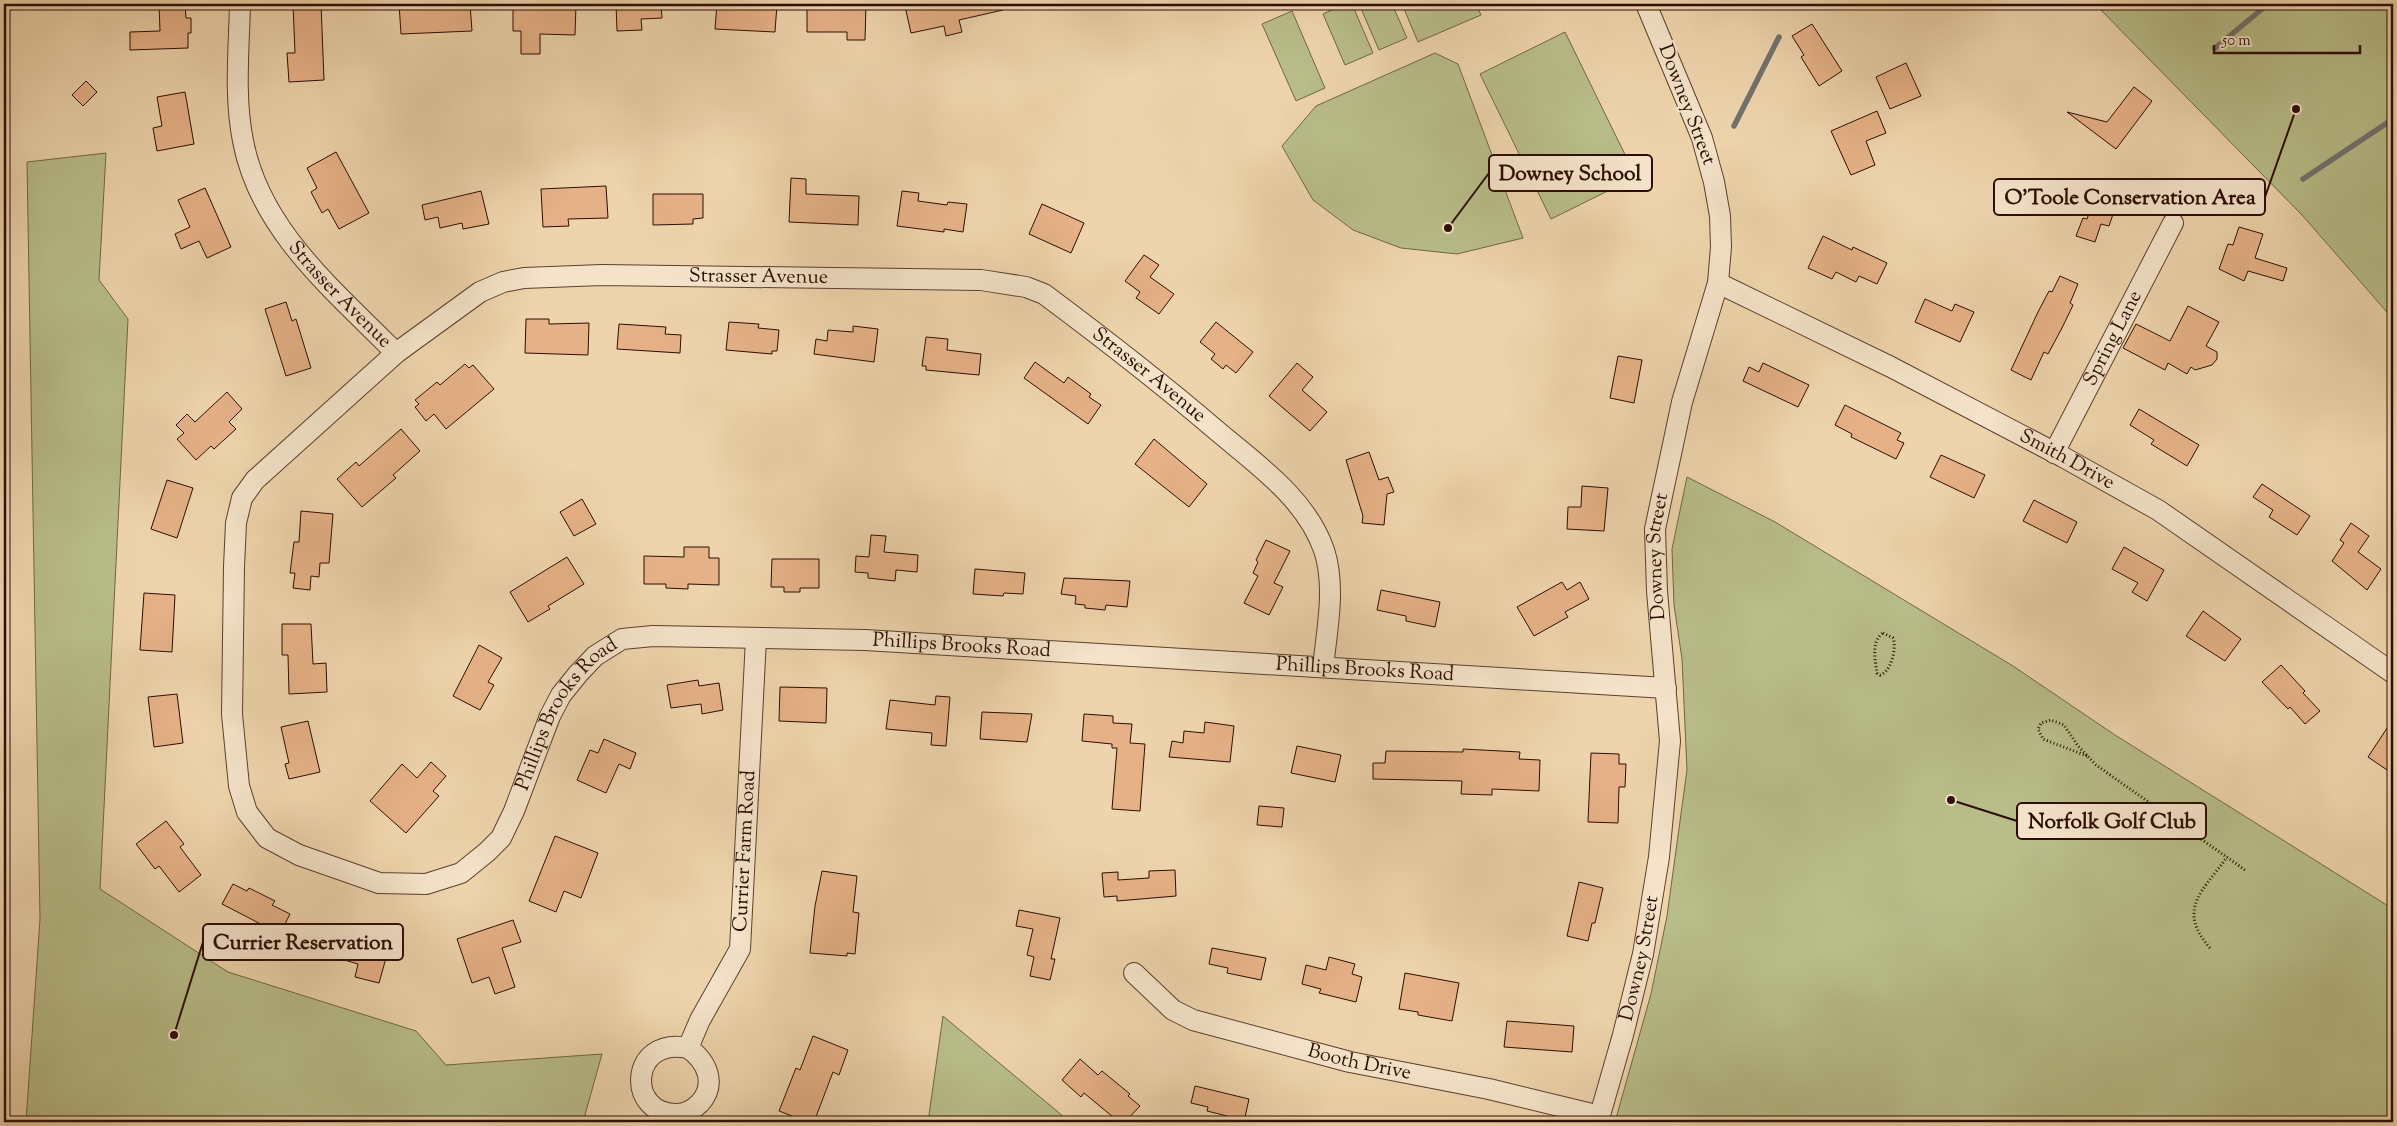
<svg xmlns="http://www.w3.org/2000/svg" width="2397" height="1126" viewBox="0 0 2397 1126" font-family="'Sorts Mill Goudy',serif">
<rect width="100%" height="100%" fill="#eed4ac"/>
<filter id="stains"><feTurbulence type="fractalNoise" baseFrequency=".004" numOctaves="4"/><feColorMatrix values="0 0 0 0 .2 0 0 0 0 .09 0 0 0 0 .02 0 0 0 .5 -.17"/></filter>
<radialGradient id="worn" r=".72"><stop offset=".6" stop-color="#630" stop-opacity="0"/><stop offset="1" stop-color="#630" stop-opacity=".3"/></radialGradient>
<path fill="#b8bd89" stroke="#726546" d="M1345 4H1352L1373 53 1345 65 1323 14Z
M1359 4H1392L1407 38 1379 50Z
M1402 4H1476L1481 15 1418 42Z
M2095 4H2393V319L2302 215Z
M1292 11 1325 88 1296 101 1262 24Z
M1565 32 1636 177 1551 219 1480 74Z
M1435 53 1458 64 1523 238 1457 254 1401 248 1353 230 1313 200 1282 146 1316 106Z
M106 153 99 280 128 319 100 889 228 972 416 1031 446 1065 602 1054 583 1122H26L40 919 27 162Z
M1687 477 1775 522 2013 666 2115 735 2393 909V1122H1615L1651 994 1667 916 1687 770 1682 659 1674 605 1672 549Z
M943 1016 1070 1122H928Z"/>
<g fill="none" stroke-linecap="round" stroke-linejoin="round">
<path stroke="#72726f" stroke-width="5.5" d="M2215 48 2268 4
M1734 126 1779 37
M2303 179 2393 119"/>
</g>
<path fill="#e6b187" stroke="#2c0d02" d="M159 4H185L186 18H191V33H188V48L130 50V32L160 31Z
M293 4H321L324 80 289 82 287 53H295Z
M399 4H470L472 31 401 34Z
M547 4H576L575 35 540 34V54H521V31H513V8H525V5H547Z
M616 4H661L662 18 641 19 642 30 617 31Z
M717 4H777L775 32 715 29Z
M807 4H866L865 40H847V32H807Z
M916 4H1002L1003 10 959 20 962 32 946 36 944 26 911 33 905 6Z
M1812 24 1842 71 1819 86 1801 57 1804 55 1792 36Z
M1906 63 1921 96 1890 109 1876 77Z
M86 81 97 92 83 106 72 95Z
M2134 87 2152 101 2116 149 2067 112 2107 122Z
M185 92 194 144 157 151 153 128 162 126 157 97Z
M1877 111 1886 133 1866 141 1875 165 1851 175 1831 131Z
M336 152 369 213 339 229 328 209 322 213 311 192 317 188 307 168Z
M791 178 806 179V194L859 196 858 225 789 222Z
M2099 184 2121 191 2109 226 2101 224 2095 242 2076 236 2083 218 2087 219Z
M606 186 608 218 568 219 569 226 543 227 541 189Z
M205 188 231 247 207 258 199 241 181 249 175 234 190 227 178 200Z
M481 191 489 224 463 229 462 223 440 228 438 217 425 220 422 205Z
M902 191 919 193 918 201 947 205 948 202 967 204 963 232 944 229V232L897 226Z
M653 194H703V218L693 219V224L653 225Z
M1042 204 1084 223 1071 253 1029 234Z
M2239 227 2263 234 2255 258 2287 268 2283 281 2248 271 2244 281 2219 269 2228 244 2233 245Z
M1823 236 1852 250 1853 247 1887 263 1877 284 1859 276 1856 282 1836 272 1832 279 1808 268Z
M1144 255 1159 265 1150 277 1174 294 1159 314 1136 298 1140 292 1125 281Z
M2060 276 2078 284 2070 303 2073 305 2062 328 2048 354 2044 352 2031 380 2011 370 2038 312 2049 291 2052 292Z
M1925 299 1952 311 1955 304 1974 312 1960 342 1915 322Z
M286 302 292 321 296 319 311 368 286 376 265 309Z
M2188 306 2219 322 2206 346 2217 352V359L2212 365 2195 370 2191 367 2187 374 2168 363 2165 370 2123 348 2136 324 2170 341Z
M526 319H549V324L589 323 588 355 525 353Z
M729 322 759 324 758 328 779 330 777 351H772V354L726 350Z
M1216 322 1253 352 1236 373 1226 365 1223 369 1211 359 1215 354 1200 342Z
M619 324 666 327 665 334 681 335 680 353 617 349Z
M853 326 878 329 874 362 814 354 816 339 827 341 828 330 853 332Z
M926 337 948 339 947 350 981 354 979 375 926 370V366H922Z
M1618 356 1642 360 1634 403 1610 398Z
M1035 362 1064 383 1068 377 1091 394 1089 397 1101 405 1088 424 1024 378Z
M1297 363 1313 377 1302 390 1327 412 1310 431 1269 396Z
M1763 363 1809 385 1798 407 1743 381 1749 367 1759 372Z
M465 364 469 368 473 365 494 389 446 429 434 414 426 421 415 407 419 404 415 400 437 382 440 385Z
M227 392 242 409 229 422 236 429 214 449 211 446 196 460 177 439 184 433 176 425 187 414 195 422Z
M1845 405 1901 433 1897 440 1904 443 1896 459 1851 437 1852 434 1835 425Z
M2139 409 2199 445 2187 466 2151 444 2154 440 2130 425Z
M401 429 420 451 393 475 396 478 362 507 337 479 356 462 359 466Z
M1154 439 1207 484 1189 507 1135 464Z
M1369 452 1379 480 1388 477 1394 492 1387 494 1384 525 1362 523 1363 516 1346 460Z
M1941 455 1985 475 1974 498 1930 477Z
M167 480 193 488 177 538 151 529Z
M2262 484 2310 516 2297 535 2269 517 2273 510 2253 497Z
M1582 486 1608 488 1604 531 1567 529 1568 507H1581Z
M582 499 596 524 574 536 560 512Z
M2034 500 2077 522 2067 543 2023 521Z
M301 511 333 514 329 563H320L319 577 311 576 310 590 293 588 295 573H290L294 542H299Z
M2351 523 2369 536 2358 552 2381 569 2367 590 2332 561 2344 543 2340 540Z
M871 535 886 536 884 552 918 555 917 572 896 570 895 581 868 578V573L855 572 856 556 869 557Z
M1266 540 1290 551 1274 583 1283 587 1269 615 1244 603 1258 576 1253 573 1258 562 1256 560Z
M684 547H709V558H719V585L688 584V589L666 588V584H644V556L684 557Z
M2124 547 2164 570 2147 601 2132 592 2138 583 2112 569Z
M567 557 584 584 548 606 550 609 528 622 510 592Z
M772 559H819V588H800V592H784V587H771Z
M975 569 1025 573 1023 594 1004 593 1003 596 973 594Z
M1064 578 1130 581 1127 607 1106 605 1105 610 1085 608V605L1075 604 1076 596 1061 594Z
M1562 582 1567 590 1580 582 1589 599 1565 612 1568 617 1534 636 1517 607Z
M1381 590 1440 602 1435 627 1406 621V616L1377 610Z
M144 593 175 595 172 652 140 650Z
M2203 611 2241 639 2225 661 2186 636Z
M282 624H311L313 664 326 663 327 692 289 694 288 655H282Z
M479 645 502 658 488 682 494 685 480 710 453 696Z
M2281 665 2305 691 2303 693 2320 711 2305 724 2290 707 2288 709 2262 682Z
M698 680 699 686 719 683 723 710 702 714 701 704 671 708 667 685Z
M780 687 827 688 826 723 779 721Z
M177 694 183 743 154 747 148 697Z
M936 696 950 697 946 746 931 745 932 733 886 729 890 700 935 705Z
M982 712 1032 714 1027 742 980 739Z
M1084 714 1113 716V723L1132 724 1130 743 1145 744 1140 811 1112 809 1117 748H1112V744L1082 741Z
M2393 719V774L2368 757Z
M308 721 320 772 289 779 285 764 289 763 281 727Z
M1205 722 1234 726 1230 762 1169 757 1172 741 1183 743 1184 731 1204 733Z
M604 739 636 753 630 769 619 764 606 793 577 780 590 750 598 753Z
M1297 746 1341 755 1335 782 1291 773Z
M1463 749 1520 752 1519 759 1540 760 1539 791 1492 789V795L1461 794 1462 781 1373 779V763H1385L1386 751 1463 752Z
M1591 753 1619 754V764H1626L1625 787H1619L1618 823 1588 822Z
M431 762 446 776 433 791 439 796 406 833 370 801 402 764 417 778Z
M1259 806 1284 808 1282 827 1257 825Z
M166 821 184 844 180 847 201 875 179 892 159 866 155 869 136 844Z
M555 836 598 853 581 898 564 891 556 912 529 901Z
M1175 870 1176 896 1117 901V896L1104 897 1102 873 1118 872V880L1149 878V871Z
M822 871 857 876 853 912 859 913 855 954 847 953V956L810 953 815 906Z
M1579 882 1603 888 1595 923H1592L1588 941 1567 936Z
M233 884 247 891 249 888 275 901 272 905 290 914 280 934 222 904Z
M1019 910 1060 918 1051 959H1055L1050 980 1030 976 1034 957 1027 955 1033 929 1016 926Z
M513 920 521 942 502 948 515 987 495 994 489 977 472 983 457 939Z
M336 924 396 941 391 959 386 958 379 983 355 977 358 964 327 955Z
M1212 948 1266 958 1261 980 1227 973 1228 968 1209 964Z
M1329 957 1355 964 1352 974 1362 977 1356 1002 1319 993 1321 989 1302 984 1306 965 1326 970Z
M1405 973 1459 983 1452 1021 1418 1015V1012L1399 1009Z
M1507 1021 1574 1026 1572 1052 1504 1047Z
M813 1036 848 1050 839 1075 833 1072 814 1122H808L779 1111 796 1068 800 1070Z
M1080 1059 1098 1075 1102 1071 1130 1094 1128 1096 1140 1106 1125 1122H1119L1084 1093 1081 1097 1062 1080Z
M1195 1086 1249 1099 1244 1122H1226L1227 1116 1207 1111 1208 1107 1191 1103Z"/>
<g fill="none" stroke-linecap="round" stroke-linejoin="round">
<g stroke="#5c3f2c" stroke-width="22">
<g id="minor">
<path id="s1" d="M240 4C239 49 234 96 243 141 260 231 335 291 396 353L480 292 503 282 524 278 602 275 981 280 1026 287 1044 294C1103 338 1160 382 1216 430 1256 464 1306 498 1324 550 1336 586 1327 630 1323 667"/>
<path id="s2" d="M1718 283 1891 367 2063 457 2158 510 2393 673"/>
<path id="s3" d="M396 353 255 480 242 498 236 523 234 567 232 714 239 786 247 812 267 838 299 855 379 883 426 884 461 873 487 852 501 838 514 811 550 716 561 695 578 674 595 656 622 639 653 636 865 640 1666 688"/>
<path id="s4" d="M2054 453 2173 223"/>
<path id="s5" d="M1134 973 1173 1010 1193 1020 1350 1062 1489 1089 1600 1116"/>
<path id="s6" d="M688 1048C707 1061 717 1084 700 1103 694 1109 685 1114 677 1114 626 1115 629 1036 688 1048L700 1020 740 949 756 639"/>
<path id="s7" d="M1598 1122 1623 1035 1643 954 1659 857 1670 741 1657 591 1655 529 1682 402 1718 283 1721 247 1720 216 1714 182 1702 138 1646 4"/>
</g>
</g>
<path stroke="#2c0d02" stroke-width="3" stroke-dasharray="1 2.5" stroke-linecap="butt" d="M1883 633 1893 638C1897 648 1891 672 1880 675L1877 673C1875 660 1871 641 1883 633Z
M2087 756 2043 739 2038 729 2041 723 2051 720 2064 725 2078 746 2096 765 2245 870
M2210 948C2176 909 2203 891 2227 857"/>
<use href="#minor" stroke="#f4e3c9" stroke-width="20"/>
</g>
<g text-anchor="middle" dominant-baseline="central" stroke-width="4.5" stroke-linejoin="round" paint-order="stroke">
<g font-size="20" fill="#2c0d02" stroke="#f4e3c9">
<text transform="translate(1686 105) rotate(69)">Downey Street</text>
<text stroke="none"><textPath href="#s1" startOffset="788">Strasser Avenue</textPath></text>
<text stroke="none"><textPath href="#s1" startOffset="322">Strasser Avenue</textPath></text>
<text stroke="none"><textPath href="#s4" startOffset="129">Spring Lane</textPath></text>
<text stroke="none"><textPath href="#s1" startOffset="1208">Strasser Avenue</textPath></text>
<text stroke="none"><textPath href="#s2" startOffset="391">Smith Drive</textPath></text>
<text stroke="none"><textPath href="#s7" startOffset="574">Downey Street</textPath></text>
<text stroke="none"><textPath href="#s3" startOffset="1398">Phillips Brooks Road</textPath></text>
<text stroke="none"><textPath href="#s3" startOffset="1802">Phillips Brooks Road</textPath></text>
<text stroke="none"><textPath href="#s3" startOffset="961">Phillips Brooks Road</textPath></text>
<text stroke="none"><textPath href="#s6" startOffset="422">Currier Farm Road</textPath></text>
<text stroke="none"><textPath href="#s7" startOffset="169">Downey Street</textPath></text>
<text stroke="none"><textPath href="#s5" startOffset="248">Booth Drive</textPath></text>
</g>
</g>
<path fill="none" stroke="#2c0d02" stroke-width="2" d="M1448 228L1489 173M2296 109L2265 197M1951 800L2017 821M174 1035L203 942"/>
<g fill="#2c0d02" stroke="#f4e3c9" stroke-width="2">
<circle cx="1448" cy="228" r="5"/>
<circle cx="2296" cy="109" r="5"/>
<circle cx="1951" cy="800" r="5"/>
<circle cx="174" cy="1035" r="5"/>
</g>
<g fill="#f4e3c9" stroke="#2c0d02" stroke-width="2">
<rect x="1489" y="155" width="163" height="36" rx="5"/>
<rect x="1994" y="179" width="271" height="36" rx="5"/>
<rect x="2017" y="803" width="189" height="36" rx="5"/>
<rect x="203" y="924" width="200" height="36" rx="5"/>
</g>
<g font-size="21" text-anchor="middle" font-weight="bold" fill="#2c0d02">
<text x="1570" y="180">Downey School</text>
<text x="2130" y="204">O'Toole Conservation Area</text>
<text x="2112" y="828">Norfolk Golf Club</text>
<text x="303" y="949">Currier Reservation</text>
</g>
<rect width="2397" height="1126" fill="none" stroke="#eed4ac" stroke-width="20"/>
<rect x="5" y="5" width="2387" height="1116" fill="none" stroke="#2c0d02" stroke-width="2.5"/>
<rect x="10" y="10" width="2377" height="1106" fill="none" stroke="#2c0d02"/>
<path d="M2214 45v8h146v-8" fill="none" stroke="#2c0d02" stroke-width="2.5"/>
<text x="2222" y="45" font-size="15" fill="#2c0d02" stroke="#f4e3c9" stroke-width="4" paint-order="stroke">50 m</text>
<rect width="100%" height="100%" filter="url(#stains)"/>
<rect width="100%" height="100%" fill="url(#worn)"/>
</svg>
